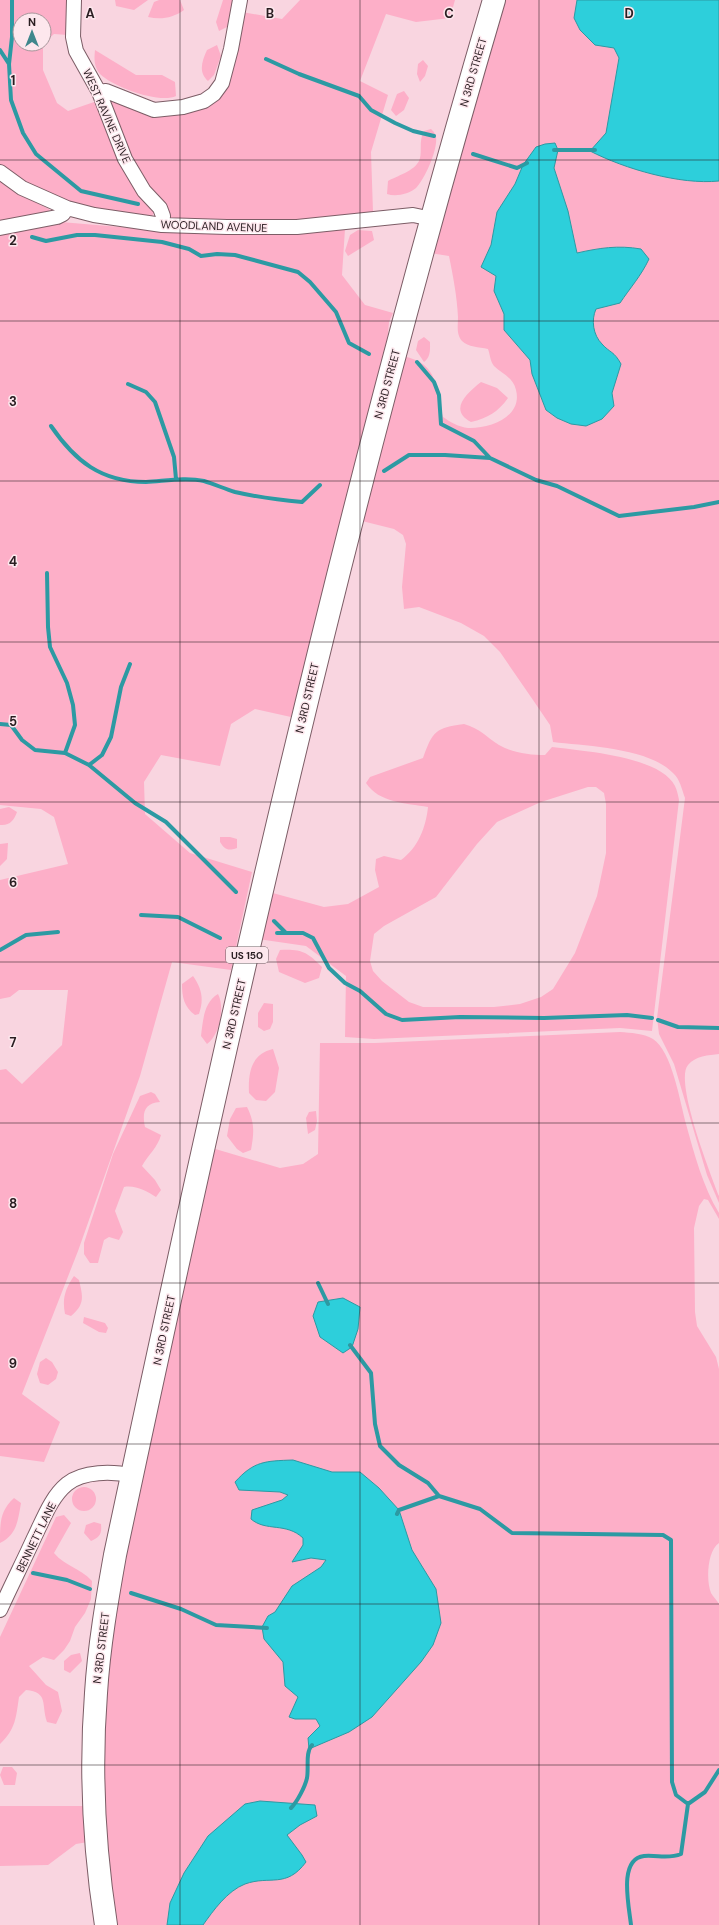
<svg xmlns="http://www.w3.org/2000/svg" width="719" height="1925" viewBox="0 0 719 1925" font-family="'DM Sans',sans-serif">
<rect width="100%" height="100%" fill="#f9d5e0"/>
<path fill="#fdafc8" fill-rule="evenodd" d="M0 0H71L68 35 54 34 44 43V20H20V44H43V70L57 103 68 111 97 101 152 207 154 213 152 216C93 212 49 200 0 166Z
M115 0H148L134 10 116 6Z
M159 0H180L184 10C173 18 161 20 148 17L154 2Z
M223 0H232L233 10 227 27 219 31 216 22Z
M300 0H455L450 18 416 22 386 14 360 81 388 95 371 152 373 212 297 221 259 222 170 219 128 157 107 96 139 109 217 95 242 12 282 19Z
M501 0H719V1054C709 1055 695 1056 688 1065 674 1081 711 1175 719 1196V1203L707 1175 674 1064 659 1034 657 1018 685 798C682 790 680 779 673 773 649 748 587 746 553 742L550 725 533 700 500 652 484 636 461 623 419 607 404 609 402 587 406 544 403 535 394 529 358 520 403 356C440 364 435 388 443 417 450 422 459 427 468 428 489 429 523 417 516 390 513 377 502 374 494 366 490 361 490 354 488 349 479 347 468 347 462 341 456 334 458 325 458 317 457 296 453 276 449 256L430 253Z
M217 45 221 56 214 75 208 81C198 72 202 61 207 50Z
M95 50 136 75H162L175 82 176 96C160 104 113 87 100 74 94 67 94 59 95 50Z
M423 60 428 66 425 76 420 82 417 74 418 64Z
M404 91 409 98 404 110 396 116 391 110 397 94Z
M431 129C433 131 436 134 436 137 438 149 425 179 416 188 409 194 396 197 387 194L388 181C397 176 414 171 419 161 423 152 418 142 424 131Z
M0 180 19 194 49 209 50 211 0 223Z
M61 222 155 230 304 232 345 229 342 275 365 305 393 313 389 322 387 343 291 717 255 709 231 724 220 766 161 755 144 782 145 814 190 853 252 872 231 970 172 962 140 1076 78 1251 22 1394 60 1422 44 1462 0 1456V1070L6 1069 22 1084 62 1045 68 990H19L10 997 0 999V880L68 864 54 817 41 809 0 805V233Z
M358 230 372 231 374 240 348 256 345 251 350 235Z
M424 337 430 342C430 349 431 357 424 362L416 350 418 341Z
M481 382 497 388 508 398C498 412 488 418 471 422 448 410 467 393 481 382Z
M464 724C481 729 485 736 499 745 513 753 530 755 545 755L552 747C582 751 660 756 675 786 677 790 678 795 679 800L652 1031 620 1028 374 1039 345 1037 346 976 306 946 258 939 269 892 324 907 348 904 379 887 375 870 376 859 384 856 401 860C418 848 426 827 428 807 406 803 379 803 366 783L370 777 423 758C433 731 435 728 464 724ZM588 787H596L604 793 606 804V853L597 896 575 953 553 989 541 997 520 1004 494 1007H423L409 1002 382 981 373 971 370 961 374 934 384 926 436 897 477 844 497 822 541 802Z
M9 807 17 812C14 820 10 826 0 825V809Z
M220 837H230L237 839V848C228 851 225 850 220 842Z
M8 843 7 859 0 866V844Z
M280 950C302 949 307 952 322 967L319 978 305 983 279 972 276 959Z
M193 976C202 989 204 999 199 1014L195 1015C184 1007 182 997 182 984Z
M218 994C225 1007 220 1035 207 1044L201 1036C203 1020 204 1002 218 994Z
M264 1003 273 1004V1022L270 1029 264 1031 258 1027V1013Z
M620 1032C631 1033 643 1033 653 1039 672 1051 680 1102 686 1124 694 1153 703 1187 719 1213V1219L708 1200 704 1199 699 1206 694 1228 695 1312 697 1326 716 1357 719 1369V1543C707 1551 706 1581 711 1593 713 1597 717 1600 719 1604V1925H115L104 1836V1697L122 1565 212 1148 280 1168 303 1164 318 1154 320 1043H375Z
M273 1049 279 1068 275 1092 266 1101 256 1100 249 1093C248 1073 251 1054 273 1049Z
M151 1092 155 1094 160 1102C144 1103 142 1113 145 1127L161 1135C158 1147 148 1155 142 1166L155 1180 161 1190 156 1197C146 1191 136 1185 124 1187L115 1211 123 1232 119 1240 109 1237 104 1240 98 1263H90L84 1254V1243L113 1154 140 1096Z
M247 1107C255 1123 254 1133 251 1150L243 1153 237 1149 227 1136 230 1119 236 1108Z
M316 1111 317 1121 315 1130 308 1134 306 1118 309 1112Z
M74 1276 79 1280C83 1297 85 1304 71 1316L65 1314C62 1299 65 1289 74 1276Z
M84 1317 105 1323 108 1328 106 1333 99 1332 83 1323Z
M46 1358 52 1362 58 1372 56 1379 48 1385 40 1383 37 1374 40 1362Z
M72 1499a12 12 0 1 1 24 0a12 12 0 1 1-24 0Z
M14 1498 21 1503C18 1520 17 1535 0 1543 0 1522 0 1511 14 1498Z
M64 1515 71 1523 54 1553C66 1567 79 1567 92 1581L91 1599 85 1613 75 1627 70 1641 64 1650 54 1660 43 1657 29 1666 46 1685 58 1692 62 1711 56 1724 47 1722C41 1705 49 1692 26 1690L19 1697C16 1717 16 1729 0 1744V1637L56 1517Z
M94 1522 101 1524C102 1534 100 1537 91 1541L84 1533 86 1525Z
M80 1653 82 1661 70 1673 64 1670V1661L71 1655Z
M3 1767H12L17 1773 15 1785H4L0 1775Z
M0 1806H86L88 1842 76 1844 48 1865 0 1866Z"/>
<path fill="#2dcfdb" stroke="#2c9aa3" d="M577 0H719V181C680 185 625 169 590 151L606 133 619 58 614 48 595 45 580 30 574 18Z
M555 143 558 150 554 168 568 211 577 253C599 248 618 245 641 249L649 259C641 276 630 288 620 303L596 309C591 320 593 335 602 344 610 353 614 351 621 364L612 393 614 406 602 419 586 426 571 424 557 418 546 410 532 374 530 360 504 330V314L494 291 496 276 481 267 491 245 497 212 515 184 523 165 536 147 545 144Z
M343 1298 360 1307 358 1329 352 1347 343 1353 320 1337 313 1316 318 1302Z
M293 1460 332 1472H360L379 1488 399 1510 412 1550 436 1589 441 1623 433 1645 421 1662 372 1717 349 1732 309 1749 308 1738 320 1726 316 1719H295L289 1717 298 1697 285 1686 283 1662 264 1639 262 1627 268 1616 275 1612 292 1586 321 1567 326 1560 311 1558 292 1562 303 1545V1538C286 1522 266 1532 251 1519L252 1510 282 1500 288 1495 280 1492 239 1490 235 1482C254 1461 265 1461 293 1460Z
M260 1801 315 1805 317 1816 300 1825 287 1835 302 1855 306 1862C286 1889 270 1875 245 1884 227 1891 213 1911 203 1925H167L170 1903 184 1873 208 1836 245 1804Z"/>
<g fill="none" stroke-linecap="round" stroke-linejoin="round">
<path stroke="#2c9aa3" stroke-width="4" d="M12 0V37L9 64 11 100 23 133 36 154 81 191 138 204
M0 50 9 64
M266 59 299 74 359 96 371 110 395 123 413 131 434 136
M554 150H595
M473 154 517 168 527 163
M32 237 46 241 77 235H95L162 242 189 249 201 256 217 254 235 255 298 272 310 282 336 312 349 343 369 354
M417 362 434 382 439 395 441 424 474 441 490 458 536 480 557 486 619 516 694 507 719 502
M128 384 146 392 155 402 174 457 176 479
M51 426C75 461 101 482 146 482 165 481 185 477 204 481 214 484 225 489 235 492 257 497 279 500 302 502L320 485
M384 471 409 455H445L490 458
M47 573 48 627 50 647 67 683 73 705 75 725 65 753
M0 724 11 725 22 740 35 750 65 753 89 765 135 803 166 822 236 892
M89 765 102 755 111 737 121 687 130 664
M141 915 178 917 220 938
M274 921 285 932
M277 933H303L313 938 329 968 345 983 360 991 386 1014 402 1020 460 1017 544 1018 627 1015 652 1018
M0 950 26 935 58 932
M658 1020 678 1027 719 1028
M318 1283 328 1304
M350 1345 371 1373 375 1424 380 1446 399 1465 428 1483 439 1496
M397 1514 399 1510 439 1496 480 1509 512 1533 663 1535 671 1540 672 1782 676 1795 688 1804 705 1792 719 1770
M33 1573 67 1580 90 1589
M131 1593 181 1609 216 1625 267 1628
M291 1808C297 1802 305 1787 307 1778 309 1767 305 1753 312 1745
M631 1925C629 1906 618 1859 644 1856 658 1855 669 1859 681 1854L688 1804"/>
<g stroke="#7c5d66" stroke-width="16">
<path id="street" d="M74 0 73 37 76 51 99 92 125 159 144 191 160 208 163 216 162 225
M99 92 106 91 154 110 183 107 204 101 214 94 222 83 231 49 240 0
M0 172 22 188 67 208
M0 228 57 217 63 214 67 208 94 215 162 225 227 227H297L413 215 432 219
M0 1610C11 1586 23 1562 34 1538 43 1520 51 1497 67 1484 83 1471 113 1471 132 1476"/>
</g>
<g stroke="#7c5d66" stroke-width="24">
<path id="primary" d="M106 1925C94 1848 90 1770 96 1693 99 1646 107 1600 115 1555 226 1033 343 512 494 0"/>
</g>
<use href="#street" stroke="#fff" stroke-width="14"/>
<use href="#primary" stroke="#fff" stroke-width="22"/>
</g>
<path fill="none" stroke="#291d21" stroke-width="1" stroke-opacity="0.55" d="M180 0V1925M360 0V1925M539 0V1925M0 160H719M0 321H719M0 481H719M0 642H719M0 802H719M0 962H719M0 1123H719M0 1283H719M0 1444H719M0 1604H719M0 1765H719"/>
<g text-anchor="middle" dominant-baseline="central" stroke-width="3" stroke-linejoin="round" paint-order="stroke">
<rect fill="#fde7ed" stroke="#695a5e" stroke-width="1" x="226" y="947" width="42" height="16" rx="3"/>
<g font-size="10" font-weight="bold" fill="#291d21">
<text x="247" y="955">US 150</text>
</g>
<g font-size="11" fill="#291d21" stroke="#fde7ed">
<text transform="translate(473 72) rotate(-74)">N 3RD STREET</text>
<text transform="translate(107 116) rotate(66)">WEST RAVINE DRIVE</text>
<text transform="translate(214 226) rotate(2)">WOODLAND AVENUE</text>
<text transform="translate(387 384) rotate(-75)">N 3RD STREET</text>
<text transform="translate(307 698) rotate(-77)">N 3RD STREET</text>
<text transform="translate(234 1014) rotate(-77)">N 3RD STREET</text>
<text transform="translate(164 1330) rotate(-78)">N 3RD STREET</text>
<text transform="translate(36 1537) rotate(-64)">BENNETT LANE</text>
<text transform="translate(101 1648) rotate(-83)">N 3RD STREET</text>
</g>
</g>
<g font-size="13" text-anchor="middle" font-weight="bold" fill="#291d21" stroke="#fde7ed" stroke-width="3" stroke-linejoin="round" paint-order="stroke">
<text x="90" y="18">A</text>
<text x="270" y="18">B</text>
<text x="449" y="18">C</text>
<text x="629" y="18">D</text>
<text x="13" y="85">1</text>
<text x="13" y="245">2</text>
<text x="13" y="406">3</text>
<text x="13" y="566">4</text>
<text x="13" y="726">5</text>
<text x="13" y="887">6</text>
<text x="13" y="1047">7</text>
<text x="13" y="1208">8</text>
<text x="13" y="1368">9</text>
</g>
<g transform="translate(32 32)"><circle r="19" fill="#fde7ed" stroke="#a8969b"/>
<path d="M0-3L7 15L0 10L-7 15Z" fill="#3f878c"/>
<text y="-6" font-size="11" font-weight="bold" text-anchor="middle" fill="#291d21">N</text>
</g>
</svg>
